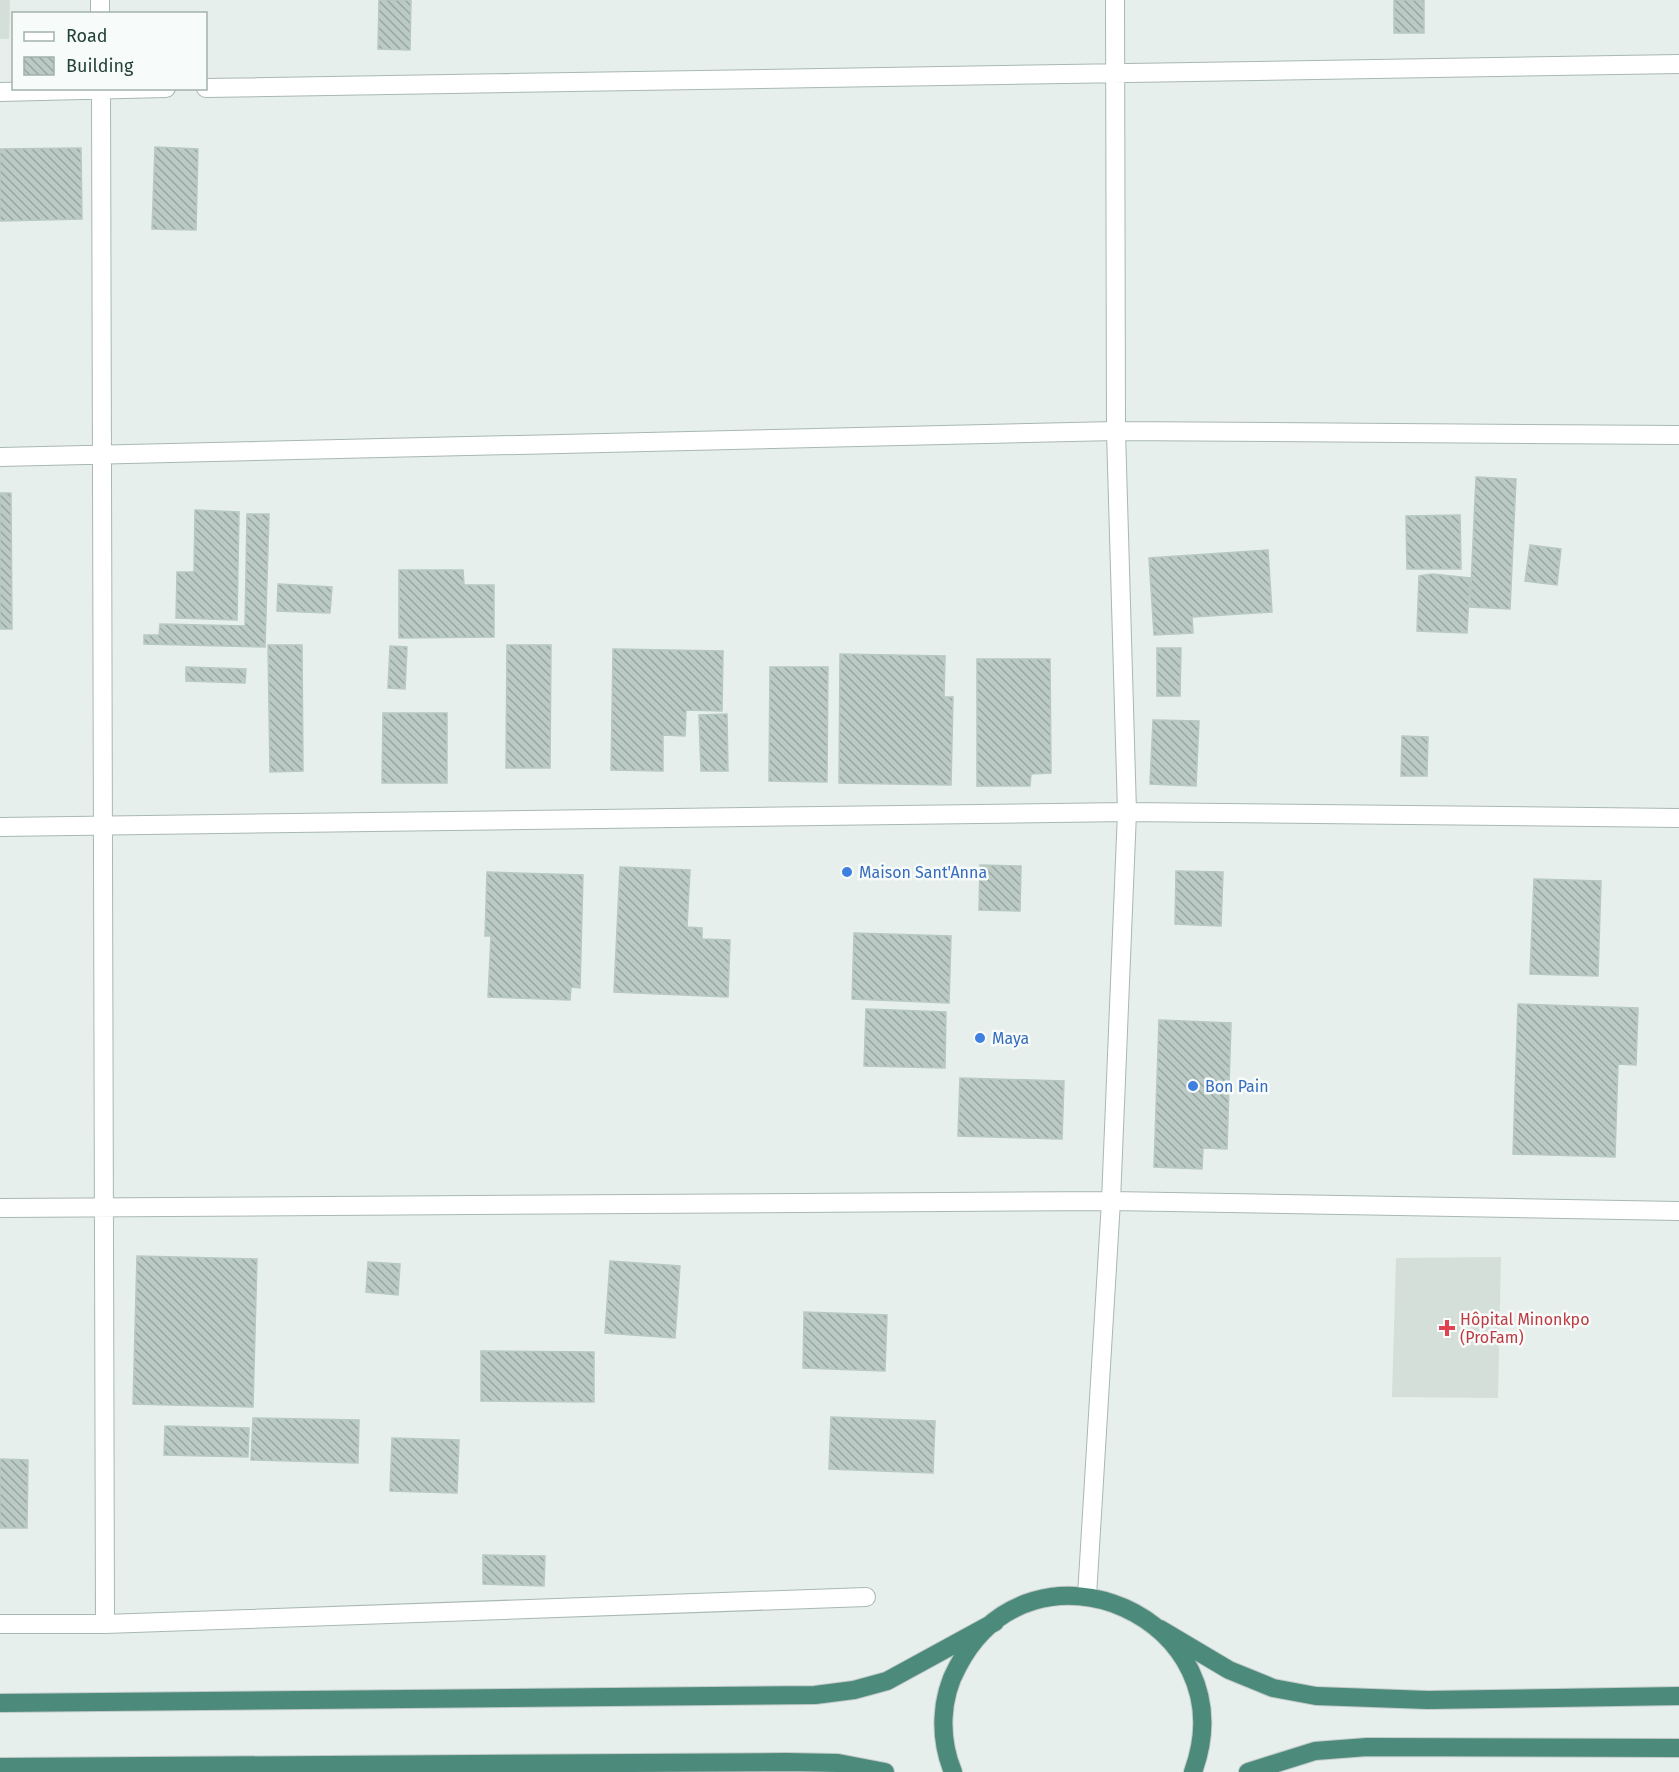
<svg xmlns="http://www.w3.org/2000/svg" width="1679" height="1772" viewBox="0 0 1679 1772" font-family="'Fira Sans',sans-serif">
<defs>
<pattern id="building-back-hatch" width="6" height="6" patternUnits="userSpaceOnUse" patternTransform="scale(1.5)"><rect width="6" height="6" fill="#bbcac4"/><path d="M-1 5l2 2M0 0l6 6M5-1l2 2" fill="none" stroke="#98a6a0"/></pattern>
</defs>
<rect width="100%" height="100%" fill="#e6efeb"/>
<path fill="#d4dfda" d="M0 0H10L9 39H0Z
M1501 1257 1498 1398 1392 1397 1396 1258Z"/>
<path fill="url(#building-back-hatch)" stroke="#b8c9c2" stroke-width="1.5" d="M379 0H411L410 50 378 49Z
M1394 0H1424V33H1394Z
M155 147 198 149 196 230 152 229Z
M81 148 82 219 0 221V149Z
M1476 477 1516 479 1510 609 1470 607Z
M0 493H11L12 629H0Z
M195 510 239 512 237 620 176 618 177 572H194Z
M247 514H269L265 647 144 644V635H159L160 624 245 626Z
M1460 515 1461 569H1407L1406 516Z
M1530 545 1561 549 1557 585 1525 581Z
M1268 550 1272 612 1192 617 1193 633 1154 635 1149 558Z
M399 570H463L464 585H494V637L399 638Z
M1432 574 1470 578 1467 633 1417 631 1419 576Z
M278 584 332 587 330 613 277 611Z
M268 645H302L303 771 270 772Z
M507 645H551L550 768H506Z
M390 646 407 647 405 689 388 688Z
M1157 648H1181L1180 696H1157Z
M613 649 723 651 722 711 686 710 685 736 663 735V771L611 770Z
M840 654 945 656 944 697H953L951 785 839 783Z
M977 659H1050L1051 773 1031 774 1030 786H977Z
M186 667 246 669 245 683 186 681Z
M770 667H828L827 782 769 781Z
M383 713H447V783H382Z
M727 714 728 771H701L699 715Z
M1153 720 1199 721 1196 786 1150 784Z
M1402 736 1428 737 1427 776H1401Z
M980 865 1021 866 1020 911 979 910Z
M620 867 690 870 687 927 702 928V939L730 940 728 997 614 992Z
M1176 871 1223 872 1221 926 1175 924Z
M487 872 583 875 580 988 571 987 570 1000 488 997 491 936H485Z
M1534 879 1601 881 1598 976 1530 974Z
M854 933 951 936 949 1003 852 999Z
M1518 1004 1638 1008 1636 1065 1618 1064 1615 1157 1513 1154Z
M866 1009 946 1012 945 1068 864 1066Z
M1159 1020 1231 1023 1227 1149 1203 1148 1202 1169 1154 1167Z
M960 1078 1064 1081 1062 1139 958 1136Z
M137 1256 257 1259 253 1407 133 1404Z
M610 1261 680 1266 675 1338 605 1333Z
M368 1262 400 1264 398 1295 366 1292Z
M804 1312 887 1315 885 1371 803 1368Z
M481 1351 594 1352V1402L481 1401Z
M831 1417 935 1421 933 1473 829 1469Z
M253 1418 359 1420 358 1463 251 1460Z
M165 1426 249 1428 248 1457 164 1455Z
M392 1438 459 1440 457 1493 390 1491Z
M0 1459 28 1460 27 1528H0Z
M483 1555 545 1556 544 1586 483 1584Z"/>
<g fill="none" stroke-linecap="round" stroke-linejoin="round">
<g stroke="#a8b8b2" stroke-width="20">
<path id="minor" d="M100 0V14
M101 88 105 1624
M206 88 1679 64
M0 92 166 88
M0 457 1116 431 1679 435
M0 827 1127 812 1679 818
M0 1208 1111 1201 1679 1211
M1087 1596 1111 1201 1127 812 1116 431 1115 0
M0 1624H105L866 1597"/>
</g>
<g stroke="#c2cac8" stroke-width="20">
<path id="trunk" d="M1160 1629 1229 1670 1273 1688 1316 1696 1428 1700 1679 1696
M0 1703 815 1695 854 1690 887 1681 995 1622
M0 1767 786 1762 838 1763 885 1772
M953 1772C939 1738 940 1698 958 1666 1033 1523 1249 1619 1193 1772
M1248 1772 1315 1751 1367 1747 1679 1748"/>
</g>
<use href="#minor" stroke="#fff" stroke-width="18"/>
<use href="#trunk" stroke="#4c8a7c" stroke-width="18"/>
</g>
<g fill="#3f7fe0" stroke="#f7fbf9" stroke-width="2">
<circle cx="847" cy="872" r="6"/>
<circle cx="980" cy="1038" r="6"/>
<circle cx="1193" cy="1086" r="6"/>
</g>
<path fill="#e0444e" stroke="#f7fbf9" stroke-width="2" d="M1444 1319h6v6h6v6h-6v6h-6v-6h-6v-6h6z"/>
<g text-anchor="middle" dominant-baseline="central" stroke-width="5" stroke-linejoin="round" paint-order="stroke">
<g font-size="16" fill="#366cbe" stroke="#f7fbf9" text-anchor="start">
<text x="859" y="872">Maison Sant'Anna</text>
<text x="992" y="1038">Maya</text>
<text x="1205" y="1086">Bon Pain</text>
</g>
<g font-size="16" fill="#be3a42" stroke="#f7fbf9" text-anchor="start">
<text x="1460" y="1319">Hôpital Minonkpo<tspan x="1460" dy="18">(ProFam)</tspan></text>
</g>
</g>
<rect x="12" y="12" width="195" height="78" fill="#f7fbf9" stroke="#a3b1ad" stroke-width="1.5"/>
<rect x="24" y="32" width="30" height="9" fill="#ffffff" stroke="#a3b1ad" stroke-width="1.5"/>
<text x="66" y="42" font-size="18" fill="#24423a">Road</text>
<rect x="24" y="57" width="30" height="18" fill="url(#building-back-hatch)" stroke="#a3b1ad" stroke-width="1.5"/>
<text x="66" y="72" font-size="18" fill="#24423a">Building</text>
</svg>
